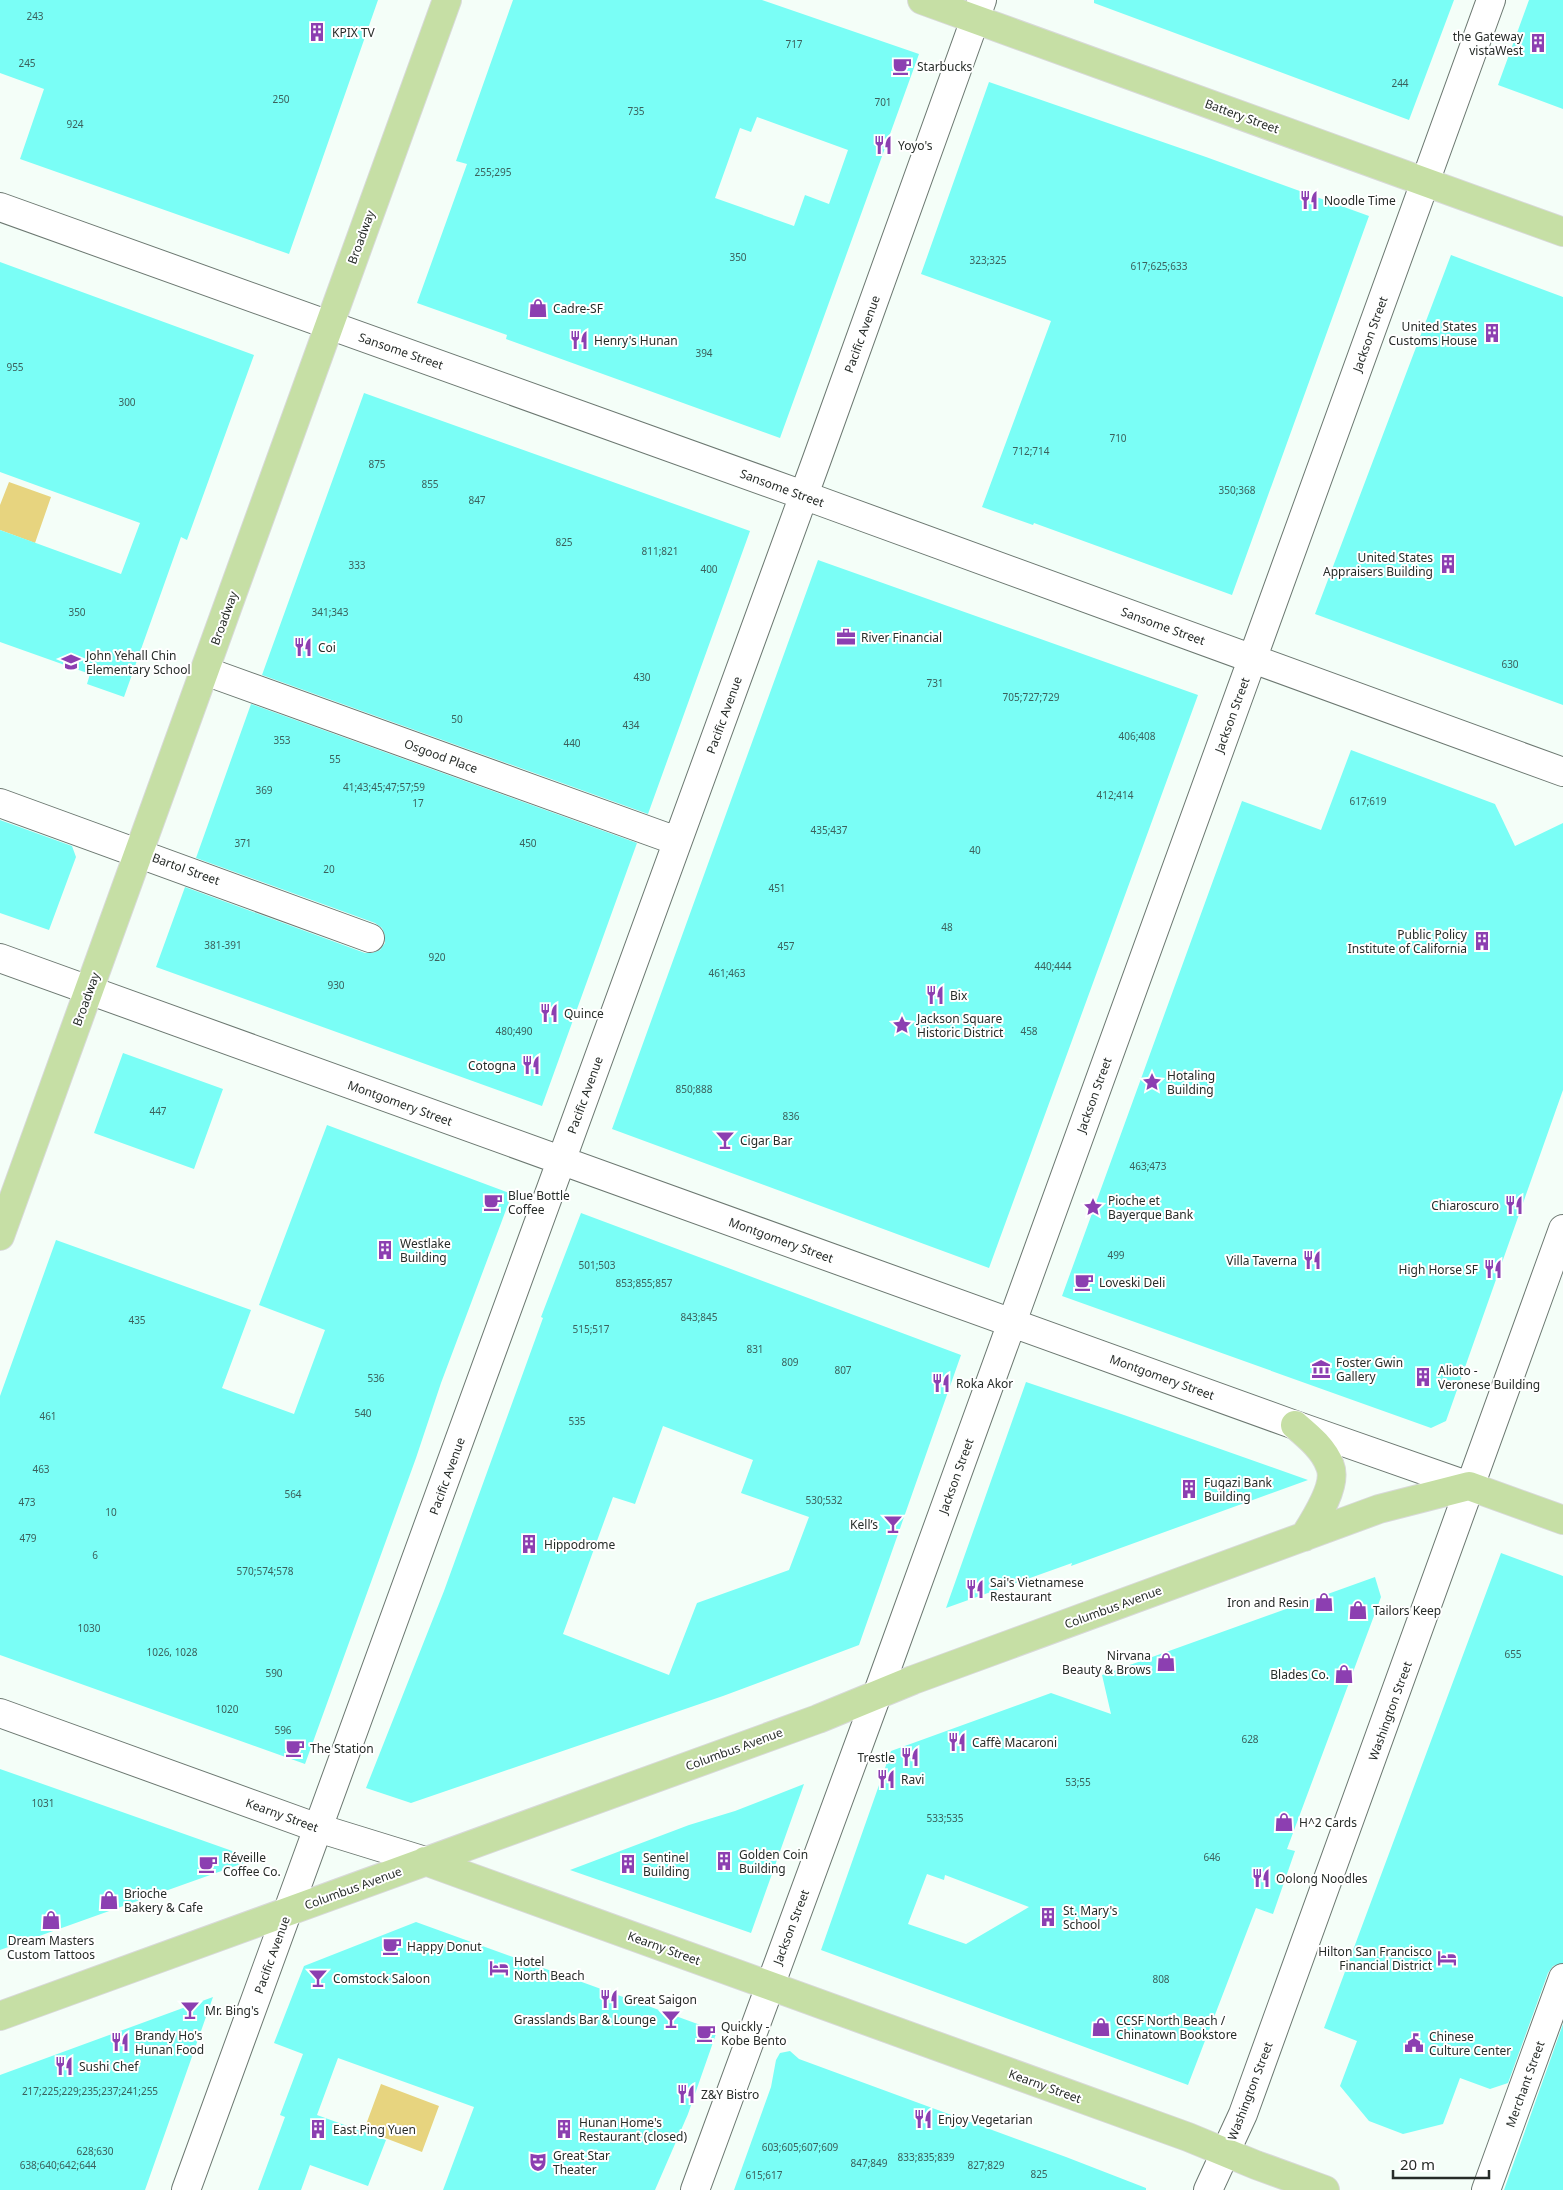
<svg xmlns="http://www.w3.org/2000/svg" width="1563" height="2190" viewBox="0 0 1563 2190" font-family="'Noto Sans',sans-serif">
<rect width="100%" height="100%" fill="#f4fef8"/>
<path fill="#e7d47f" d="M9 482 51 497 35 543 0 530V505Z
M381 2084 439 2106 422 2152 364 2130Z"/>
<path fill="#7afef6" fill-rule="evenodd" d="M0 0H378L289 254 20 159 44 89 0 73Z
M513 0H762L919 54 780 438 506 339 507 335 417 303 467 164 456 161ZM757 117 848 150 829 204 805 195 794 226 715 198 740 128 751 132Z
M1094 0H1454L1409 120 1094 3Z
M1529 0H1563V109L1498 85Z
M989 82 1206 157 1369 216 1232 595 1034 523 1033 525 982 507 1051 321 921 274Z
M1451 255 1563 297V705L1315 614Z
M0 262 254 355 187 540 181 537 124 697 87 684 90 674 0 642V530L121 574 140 523 0 472Z
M364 393 750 531 648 814 262 675Z
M818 560 1198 695 989 1268 612 1129Z
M251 704 637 843 542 1106 156 967 185 887 365 953H372L380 950 385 943V936L382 928 375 923 196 858Z
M1351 750 1495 804 1515 846 1563 823V1090L1446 1421 1431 1428 1062 1296 1242 801 1321 830Z
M0 820 72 846 76 857 49 930 0 913Z
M123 1053 223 1089 194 1169 94 1133Z
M327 1125 512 1194 441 1383 416 1458 305 1764 0 1655V1396L56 1240 251 1310 222 1388 294 1414 325 1330 259 1305Z
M581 1213 961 1355 859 1645 723 1696 411 1803 366 1788 444 1591 543 1318 541 1317ZM663 1426 753 1460 741 1493 809 1517 789 1570 697 1603 669 1675 563 1634 613 1497 635 1504Z
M1026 1382 1124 1415 1308 1480 1071 1566 1072 1563 946 1608Z
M1501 1553 1563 1576V1963L1553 1966 1548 1973 1508 2083 1490 2089 1460 2078 1443 2124 1403 2134 1369 2121 1340 2086 1357 2041 1324 2028Z
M1375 1577 1381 1597 1287 1849 1295 1851 1273 1914 1256 1908 1188 2085 821 1950 891 1751 1051 1693 1111 1714 1102 1675ZM927 1874 944 1880 945 1875 1029 1907 966 1944 908 1924Z
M0 1769 74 1795 255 1859 0 1950Z
M804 1784 751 1933 570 1870 689 1825 735 1811Z
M416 1922 717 2031 688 2114 655 2190H443L474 2107 338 2058 317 2115 386 2140 368 2186 310 2165 301 2190H258L285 2117 280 2115 303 2054 274 2043 304 1966Z
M213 1997 145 2190H0V2075Z
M1563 2024V2190H1504L1546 2072Z
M790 2051 799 2059 1066 2157 1146 2188V2190H734L771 2087 776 2060 780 2053Z"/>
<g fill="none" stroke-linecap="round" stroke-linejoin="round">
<g stroke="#6c7871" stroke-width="30">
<path id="minor" d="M0 207 803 495 1563 772
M205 671 677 841
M0 803 370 938
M0 958 1295 1425 1469 1486
M0 1713 318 1828 425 1861
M186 2190 817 459 982 0
M695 2190 877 1695 1491 0
M1208 2190 1243 2114 1563 1229
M1486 2190 1563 1978"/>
</g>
<g stroke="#d8d9d8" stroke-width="30">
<path id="major" d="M922 0 1563 232
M0 1236 447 0
M1295 1425C1308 1436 1324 1449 1330 1466 1338 1485 1314 1521 1304 1537
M425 1861 1188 2137 1256 2165 1325 2190
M0 2016 818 1719 913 1680 1379 1509 1469 1486 1563 1520"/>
</g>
<use href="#minor" stroke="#fff" stroke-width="28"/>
<use href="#major" stroke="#c6dfa5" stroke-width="28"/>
</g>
<defs>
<g id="building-bare" transform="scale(1.5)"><path d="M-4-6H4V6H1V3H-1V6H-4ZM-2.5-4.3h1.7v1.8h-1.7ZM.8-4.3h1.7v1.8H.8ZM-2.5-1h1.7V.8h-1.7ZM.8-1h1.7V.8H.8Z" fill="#8c3fb1" stroke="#fff" stroke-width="2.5" paint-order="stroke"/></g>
<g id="cafe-bare" transform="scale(1.5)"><path d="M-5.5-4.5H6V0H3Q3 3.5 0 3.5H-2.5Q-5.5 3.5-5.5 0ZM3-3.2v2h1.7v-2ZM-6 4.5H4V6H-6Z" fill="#8c3fb1" stroke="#fff" stroke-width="2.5" paint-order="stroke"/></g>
<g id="restaurant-bare" transform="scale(1.5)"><path d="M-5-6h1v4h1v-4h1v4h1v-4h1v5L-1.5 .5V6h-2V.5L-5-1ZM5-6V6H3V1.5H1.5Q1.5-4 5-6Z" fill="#8c3fb1" stroke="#fff" stroke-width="2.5" paint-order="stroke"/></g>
<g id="shop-bare" transform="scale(1.5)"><path d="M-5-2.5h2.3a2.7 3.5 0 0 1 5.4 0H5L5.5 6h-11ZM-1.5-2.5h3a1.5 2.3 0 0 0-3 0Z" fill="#8c3fb1" stroke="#fff" stroke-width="2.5" paint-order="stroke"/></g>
<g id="office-bare" transform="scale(1.5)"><path d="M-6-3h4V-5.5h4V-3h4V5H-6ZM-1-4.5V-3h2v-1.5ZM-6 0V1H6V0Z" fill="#8c3fb1" stroke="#fff" stroke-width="2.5" paint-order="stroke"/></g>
<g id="school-bare" transform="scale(1.5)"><path d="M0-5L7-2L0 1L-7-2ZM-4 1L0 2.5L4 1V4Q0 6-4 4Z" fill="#8c3fb1" stroke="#fff" stroke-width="2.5" paint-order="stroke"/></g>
<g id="sight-bare" transform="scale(1.5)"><path d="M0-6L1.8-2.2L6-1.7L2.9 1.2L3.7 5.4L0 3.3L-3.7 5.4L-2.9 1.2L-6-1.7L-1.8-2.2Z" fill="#8c3fb1" stroke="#fff" stroke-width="2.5" paint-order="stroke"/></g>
<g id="bar-bare" transform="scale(1.5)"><path d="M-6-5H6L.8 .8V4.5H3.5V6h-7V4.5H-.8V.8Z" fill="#8c3fb1" stroke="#fff" stroke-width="2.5" paint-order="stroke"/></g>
<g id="museum-bare" transform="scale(1.5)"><path d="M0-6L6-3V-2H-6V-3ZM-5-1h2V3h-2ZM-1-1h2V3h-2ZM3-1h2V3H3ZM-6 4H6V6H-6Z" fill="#8c3fb1" stroke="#fff" stroke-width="2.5" paint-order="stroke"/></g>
<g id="hotel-bare" transform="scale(1.5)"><path d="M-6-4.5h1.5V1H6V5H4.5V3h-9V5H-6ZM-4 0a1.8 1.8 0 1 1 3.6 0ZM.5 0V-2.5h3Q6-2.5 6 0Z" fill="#8c3fb1" stroke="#fff" stroke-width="2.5" paint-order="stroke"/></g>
<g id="civic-bare" transform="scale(1.5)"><path d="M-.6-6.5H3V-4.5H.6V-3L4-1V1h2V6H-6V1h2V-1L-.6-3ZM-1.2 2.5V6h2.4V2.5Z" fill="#8c3fb1" stroke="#fff" stroke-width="2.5" paint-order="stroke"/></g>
<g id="theatre-bare" transform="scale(1.5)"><path d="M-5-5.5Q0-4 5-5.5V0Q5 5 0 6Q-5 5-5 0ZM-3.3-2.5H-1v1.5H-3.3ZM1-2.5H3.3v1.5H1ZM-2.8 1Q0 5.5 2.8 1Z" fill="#8c3fb1" stroke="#fff" stroke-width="2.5" paint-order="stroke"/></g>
</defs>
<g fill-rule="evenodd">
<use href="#building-bare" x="317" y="32"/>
<use href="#building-bare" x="1538" y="43"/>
<use href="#cafe-bare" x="902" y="66"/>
<use href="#restaurant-bare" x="883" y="145"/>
<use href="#restaurant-bare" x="1309" y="200"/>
<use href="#shop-bare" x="538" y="308"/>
<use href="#building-bare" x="1492" y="333"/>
<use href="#restaurant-bare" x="579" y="340"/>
<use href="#building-bare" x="1448" y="564"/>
<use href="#office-bare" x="846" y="637"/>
<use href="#restaurant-bare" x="303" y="647"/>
<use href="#school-bare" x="71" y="662"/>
<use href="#building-bare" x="1482" y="941"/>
<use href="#restaurant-bare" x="935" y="995"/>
<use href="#restaurant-bare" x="549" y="1013"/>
<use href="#sight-bare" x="902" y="1025"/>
<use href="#restaurant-bare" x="531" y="1065"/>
<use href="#sight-bare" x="1152" y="1082"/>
<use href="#bar-bare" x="725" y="1140"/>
<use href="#cafe-bare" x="493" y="1202"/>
<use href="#restaurant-bare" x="1514" y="1205"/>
<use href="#sight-bare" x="1093" y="1207"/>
<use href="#building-bare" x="385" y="1250"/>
<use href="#restaurant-bare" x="1312" y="1260"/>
<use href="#restaurant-bare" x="1493" y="1269"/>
<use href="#cafe-bare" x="1084" y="1282"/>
<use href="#museum-bare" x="1321" y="1369"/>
<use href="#building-bare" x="1423" y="1377"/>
<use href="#restaurant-bare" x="941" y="1383"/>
<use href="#building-bare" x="1189" y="1489"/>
<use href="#bar-bare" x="893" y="1524"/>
<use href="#building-bare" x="529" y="1544"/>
<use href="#restaurant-bare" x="975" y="1589"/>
<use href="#shop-bare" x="1324" y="1602"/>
<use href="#shop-bare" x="1358" y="1610"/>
<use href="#shop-bare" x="1166" y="1662"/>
<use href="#shop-bare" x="1344" y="1674"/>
<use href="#restaurant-bare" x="957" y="1742"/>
<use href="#cafe-bare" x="295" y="1748"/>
<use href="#restaurant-bare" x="910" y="1757"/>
<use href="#restaurant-bare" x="886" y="1779"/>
<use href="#shop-bare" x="1284" y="1822"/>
<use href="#building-bare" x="724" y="1861"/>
<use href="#cafe-bare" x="208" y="1864"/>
<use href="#building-bare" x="628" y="1864"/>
<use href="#restaurant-bare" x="1261" y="1878"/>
<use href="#shop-bare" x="109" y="1900"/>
<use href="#building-bare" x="1048" y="1917"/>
<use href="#shop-bare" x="51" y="1920"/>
<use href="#cafe-bare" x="392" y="1946"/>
<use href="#hotel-bare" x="1447" y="1958"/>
<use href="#hotel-bare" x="499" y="1968"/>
<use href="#bar-bare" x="318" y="1978"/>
<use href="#restaurant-bare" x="609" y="1999"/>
<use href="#bar-bare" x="190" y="2010"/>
<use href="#bar-bare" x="671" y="2019"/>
<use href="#shop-bare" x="1101" y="2027"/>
<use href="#cafe-bare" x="706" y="2033"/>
<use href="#restaurant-bare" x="120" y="2042"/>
<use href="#civic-bare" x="1414" y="2043"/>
<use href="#restaurant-bare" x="64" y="2066"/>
<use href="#restaurant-bare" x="686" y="2094"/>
<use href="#restaurant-bare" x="923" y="2119"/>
<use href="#building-bare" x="318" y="2129"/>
<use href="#building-bare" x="564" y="2129"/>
<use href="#theatre-bare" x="538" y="2162"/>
</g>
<g text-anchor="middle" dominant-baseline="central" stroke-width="4" stroke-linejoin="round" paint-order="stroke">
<g font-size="10" fill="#3c605c">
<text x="35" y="16">243</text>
<text x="794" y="44">717</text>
<text x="27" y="63">245</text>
<text x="1400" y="83">244</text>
<text x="281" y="99">250</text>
<text x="883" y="102">701</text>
<text x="636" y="111">735</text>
<text x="75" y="124">924</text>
<text x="493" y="172">255;295</text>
<text x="738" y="257">350</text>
<text x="988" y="260">323;325</text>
<text x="1159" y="266">617;625;633</text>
<text x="704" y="353">394</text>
<text x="15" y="367">955</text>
<text x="127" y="402">300</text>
<text x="1118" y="438">710</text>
<text x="1031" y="451">712;714</text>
<text x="377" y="464">875</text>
<text x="430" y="484">855</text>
<text x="1237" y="490">350;368</text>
<text x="477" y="500">847</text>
<text x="564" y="542">825</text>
<text x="660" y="551">811;821</text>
<text x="357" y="565">333</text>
<text x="709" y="569">400</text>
<text x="77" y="612">350</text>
<text x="330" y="612">341;343</text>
<text x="1510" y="664">630</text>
<text x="642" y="677">430</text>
<text x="935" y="683">731</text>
<text x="1031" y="697">705;727;729</text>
<text x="457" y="719">50</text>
<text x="631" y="725">434</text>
<text x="1137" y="736">406;408</text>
<text x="282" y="740">353</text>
<text x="572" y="743">440</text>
<text x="335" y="759">55</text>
<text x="384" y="787">41;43;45;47;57;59</text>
<text x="264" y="790">369</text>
<text x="1115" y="795">412;414</text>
<text x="1368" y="801">617;619</text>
<text x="418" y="803">17</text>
<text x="829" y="830">435;437</text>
<text x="243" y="843">371</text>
<text x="528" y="843">450</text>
<text x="975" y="850">40</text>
<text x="329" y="869">20</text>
<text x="777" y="888">451</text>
<text x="947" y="927">48</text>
<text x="223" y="945">381-391</text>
<text x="786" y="946">457</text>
<text x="437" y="957">920</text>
<text x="1053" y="966">440;444</text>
<text x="727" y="973">461;463</text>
<text x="336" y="985">930</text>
<text x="514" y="1031">480;490</text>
<text x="1029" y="1031">458</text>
<text x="694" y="1089">850;888</text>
<text x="158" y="1111">447</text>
<text x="791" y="1116">836</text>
<text x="1148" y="1166">463;473</text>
<text x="1116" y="1255">499</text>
<text x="597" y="1265">501;503</text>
<text x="644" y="1283">853;855;857</text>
<text x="699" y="1317">843;845</text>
<text x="137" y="1320">435</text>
<text x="591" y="1329">515;517</text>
<text x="755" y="1349">831</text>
<text x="790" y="1362">809</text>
<text x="843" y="1370">807</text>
<text x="376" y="1378">536</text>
<text x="363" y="1413">540</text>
<text x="48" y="1416">461</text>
<text x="577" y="1421">535</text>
<text x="41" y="1469">463</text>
<text x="293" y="1494">564</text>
<text x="824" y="1500">530;532</text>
<text x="27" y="1502">473</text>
<text x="111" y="1512">10</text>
<text x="28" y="1538">479</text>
<text x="95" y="1555">6</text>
<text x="265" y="1571">570;574;578</text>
<text x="89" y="1628">1030</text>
<text x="172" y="1652">1026, 1028</text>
<text x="1513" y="1654">655</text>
<text x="274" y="1673">590</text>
<text x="227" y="1709">1020</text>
<text x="283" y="1730">596</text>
<text x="1250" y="1739">628</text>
<text x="1078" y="1782">53;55</text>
<text x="43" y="1803">1031</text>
<text x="945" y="1818">533;535</text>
<text x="1212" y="1857">646</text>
<text x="1161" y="1979">808</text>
<text x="90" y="2091">217;225;229;235;237;241;255</text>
<text x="800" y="2147">603;605;607;609</text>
<text x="95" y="2151">628;630</text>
<text x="926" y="2157">833;835;839</text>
<text x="869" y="2163">847;849</text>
<text x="58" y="2165">638;640;642;644</text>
<text x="986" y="2165">827;829</text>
<text x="1039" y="2174">825</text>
<text x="764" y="2175">615;617</text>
</g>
<g font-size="12" fill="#272c29" stroke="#fff" text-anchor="start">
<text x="332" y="32">KPIX TV</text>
<text x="1523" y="36" text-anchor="end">the Gateway<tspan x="1523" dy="14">vistaWest</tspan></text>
<text x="917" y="66">Starbucks</text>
<text x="898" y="145">Yoyo's</text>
<text x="1324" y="200">Noodle Time</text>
<text x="553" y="308">Cadre-SF</text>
<text x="1477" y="326" text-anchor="end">United States<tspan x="1477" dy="14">Customs House</tspan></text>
<text x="594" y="340">Henry's Hunan</text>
<text x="1433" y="557" text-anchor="end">United States<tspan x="1433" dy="14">Appraisers Building</tspan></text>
<text x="861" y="637">River Financial</text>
<text x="318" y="647">Coi</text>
<text x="86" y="655">John Yehall Chin<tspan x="86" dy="14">Elementary School</tspan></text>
<text x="1467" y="934" text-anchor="end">Public Policy<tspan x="1467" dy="14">Institute of California</tspan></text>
<text x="950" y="995">Bix</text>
<text x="564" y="1013">Quince</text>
<text x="917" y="1018">Jackson Square<tspan x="917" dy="14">Historic District</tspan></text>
<text x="516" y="1065" text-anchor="end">Cotogna</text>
<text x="1167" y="1075">Hotaling<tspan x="1167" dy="14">Building</tspan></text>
<text x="740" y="1140">Cigar Bar</text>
<text x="508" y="1195">Blue Bottle<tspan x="508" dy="14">Coffee</tspan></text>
<text x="1108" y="1200">Pioche et<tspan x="1108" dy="14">Bayerque Bank</tspan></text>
<text x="1499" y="1205" text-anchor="end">Chiaroscuro</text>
<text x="400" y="1243">Westlake<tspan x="400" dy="14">Building</tspan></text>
<text x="1297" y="1260" text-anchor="end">Villa Taverna</text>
<text x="1478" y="1269" text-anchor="end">High Horse SF</text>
<text x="1099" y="1282">Loveski Deli</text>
<text x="1336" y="1362">Foster Gwin<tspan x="1336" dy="14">Gallery</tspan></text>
<text x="1438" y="1370">Alioto -<tspan x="1438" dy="14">Veronese Building</tspan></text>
<text x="956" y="1383">Roka Akor</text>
<text x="1204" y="1482">Fugazi Bank<tspan x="1204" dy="14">Building</tspan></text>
<text x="878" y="1524" text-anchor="end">Kell’s</text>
<text x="544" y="1544">Hippodrome</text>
<text x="990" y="1582">Sai's Vietnamese<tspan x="990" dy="14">Restaurant</tspan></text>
<text x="1309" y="1602" text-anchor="end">Iron and Resin</text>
<text x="1373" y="1610">Tailors Keep</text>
<text x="1151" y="1655" text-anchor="end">Nirvana<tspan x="1151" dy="14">Beauty &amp; Brows</tspan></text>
<text x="1329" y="1674" text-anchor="end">Blades Co.</text>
<text x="972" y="1742">Caffè Macaroni</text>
<text x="310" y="1748">The Station</text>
<text x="895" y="1757" text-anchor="end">Trestle</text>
<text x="901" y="1779">Ravi</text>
<text x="1299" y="1822">H^2 Cards</text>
<text x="739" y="1854">Golden Coin<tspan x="739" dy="14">Building</tspan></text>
<text x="223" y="1857">Réveille<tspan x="223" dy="14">Coffee Co.</tspan></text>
<text x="643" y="1857">Sentinel<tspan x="643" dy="14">Building</tspan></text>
<text x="1276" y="1878">Oolong Noodles</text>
<text x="124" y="1893">Brioche<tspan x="124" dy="14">Bakery &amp; Cafe</tspan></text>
<text x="1063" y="1910">St. Mary's<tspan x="1063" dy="14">School</tspan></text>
<text x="51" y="1940" text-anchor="middle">Dream Masters<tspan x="51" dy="14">Custom Tattoos</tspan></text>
<text x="407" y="1946">Happy Donut</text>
<text x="1432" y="1951" text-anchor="end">Hilton San Francisco<tspan x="1432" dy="14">Financial District</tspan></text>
<text x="514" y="1961">Hotel<tspan x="514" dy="14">North Beach</tspan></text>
<text x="333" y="1978">Comstock Saloon</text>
<text x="624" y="1999">Great Saigon</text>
<text x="205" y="2010">Mr. Bing's</text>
<text x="656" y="2019" text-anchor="end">Grasslands Bar &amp; Lounge</text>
<text x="1116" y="2020">CCSF North Beach /<tspan x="1116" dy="14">Chinatown Bookstore</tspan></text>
<text x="721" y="2026">Quickly -<tspan x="721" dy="14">Kobe Bento</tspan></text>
<text x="135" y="2035">Brandy Ho's<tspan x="135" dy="14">Hunan Food</tspan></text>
<text x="1429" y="2036">Chinese<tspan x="1429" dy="14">Culture Center</tspan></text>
<text x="79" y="2066">Sushi Chef</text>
<text x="701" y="2094">Z&amp;Y Bistro</text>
<text x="938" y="2119">Enjoy Vegetarian</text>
<text x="579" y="2122">Hunan Home's<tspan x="579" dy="14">Restaurant (closed)</tspan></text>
<text x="333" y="2129">East Ping Yuen</text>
<text x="553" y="2155">Great Star<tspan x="553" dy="14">Theater</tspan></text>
</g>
<g font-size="12" fill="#272c29" stroke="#fff">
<text transform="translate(1242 116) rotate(20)">Battery Street</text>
<text transform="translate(361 237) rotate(-70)">Broadway</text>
<text transform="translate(862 334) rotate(-70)">Pacific Avenue</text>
<text transform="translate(1370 334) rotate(-70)">Jackson Street</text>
<text transform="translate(401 351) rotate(19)">Sansome Street</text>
<text transform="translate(782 488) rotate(20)">Sansome Street</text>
<text transform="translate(224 618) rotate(-70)">Broadway</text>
<text transform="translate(1163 626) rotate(20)">Sansome Street</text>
<text transform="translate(724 715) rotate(-70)">Pacific Avenue</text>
<text transform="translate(1232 715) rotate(-70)">Jackson Street</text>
<text transform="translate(441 756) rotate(20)">Osgood Place</text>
<text transform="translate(186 869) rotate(20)">Bartol Street</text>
<text transform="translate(86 999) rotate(-70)">Broadway</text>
<text transform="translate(585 1095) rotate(-70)">Pacific Avenue</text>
<text transform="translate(1094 1095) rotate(-70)">Jackson Street</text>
<text transform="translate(400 1103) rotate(20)">Montgomery Street</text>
<text transform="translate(781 1240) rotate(20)">Montgomery Street</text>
<text transform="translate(1162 1377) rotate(20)">Montgomery Street</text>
<text transform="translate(447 1476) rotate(-70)">Pacific Avenue</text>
<text transform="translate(956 1476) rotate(-70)">Jackson Street</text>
<text transform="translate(1113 1607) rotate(-20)">Columbus Avenue</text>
<text transform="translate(1390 1711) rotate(-70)">Washington Street</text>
<text transform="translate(734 1749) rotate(-20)">Columbus Avenue</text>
<text transform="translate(282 1815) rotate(20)">Kearny Street</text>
<text transform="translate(353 1888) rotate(-20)">Columbus Avenue</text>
<text transform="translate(791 1927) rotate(-69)">Jackson Street</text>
<text transform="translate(664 1948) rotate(20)">Kearny Street</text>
<text transform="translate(272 1955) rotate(-70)">Pacific Avenue</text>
<text transform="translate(1525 2084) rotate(-70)">Merchant Street</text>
<text transform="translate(1045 2086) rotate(20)">Kearny Street</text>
<text transform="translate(1250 2091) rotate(-69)">Washington Street</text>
</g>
</g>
<path d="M1393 2170v8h96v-8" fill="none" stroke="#272c29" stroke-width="2.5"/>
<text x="1400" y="2170" font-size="15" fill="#272c29" stroke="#ffffff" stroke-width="4" paint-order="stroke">20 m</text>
</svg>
